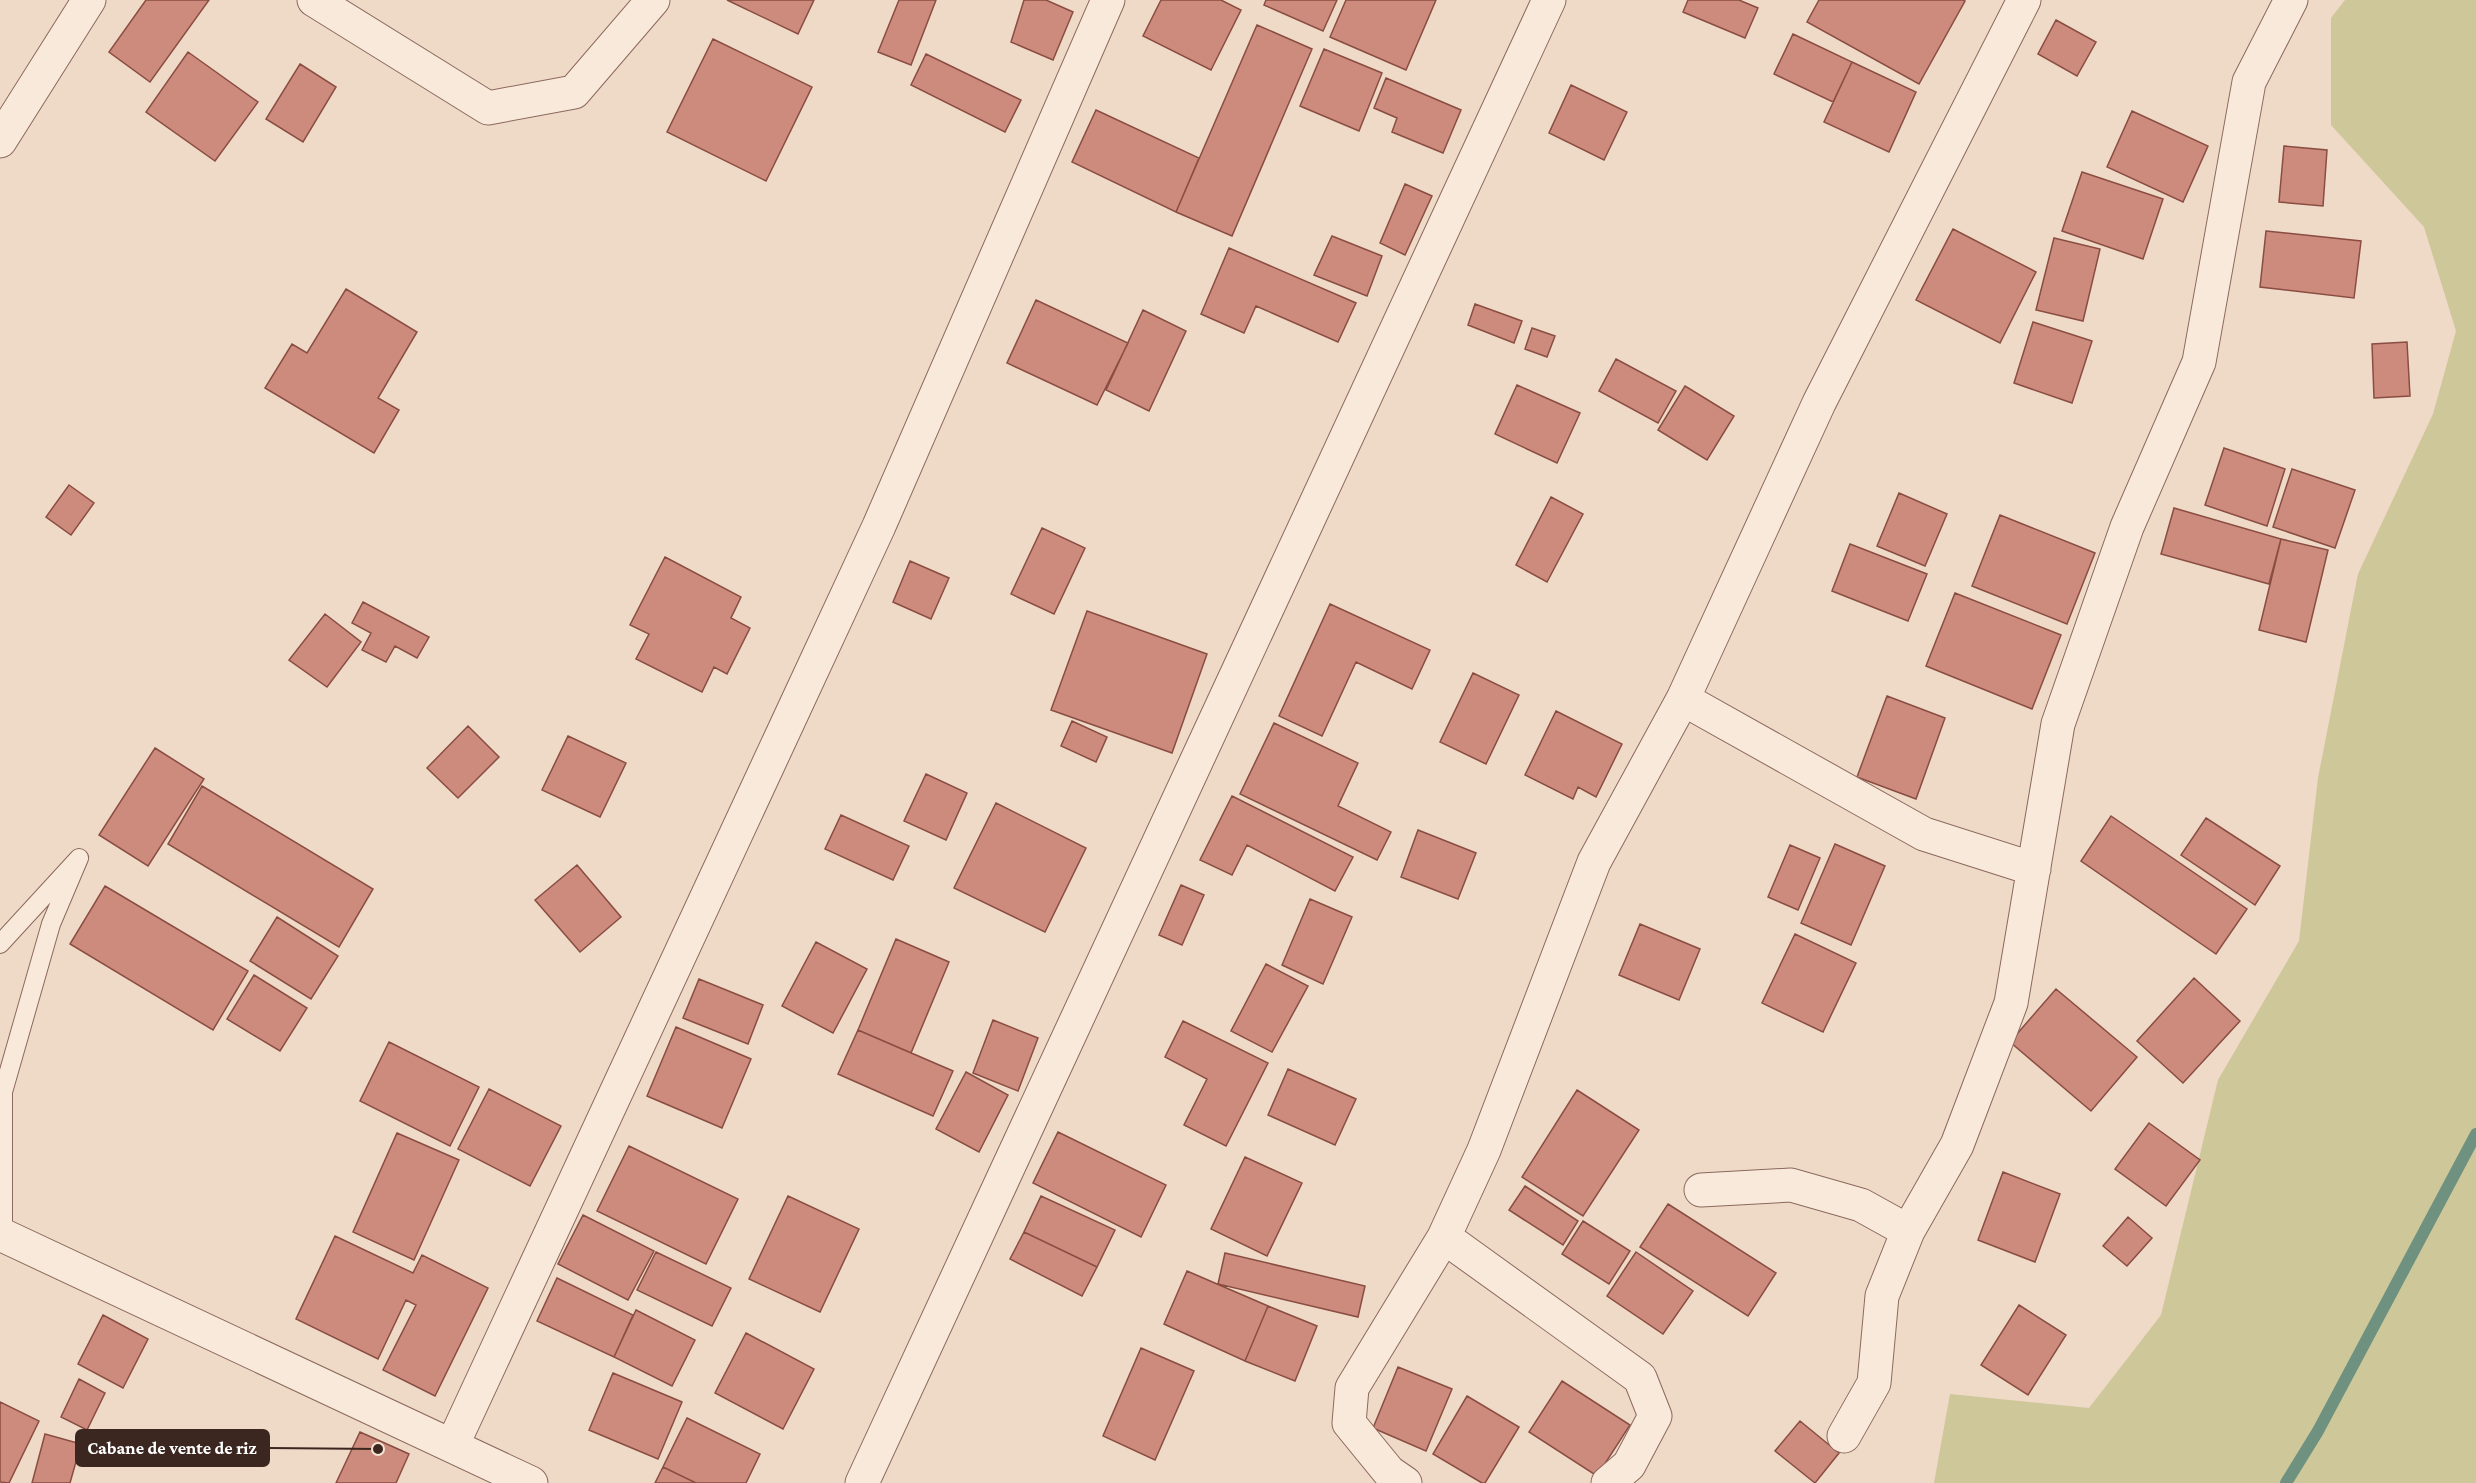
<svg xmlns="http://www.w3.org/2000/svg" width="2476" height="1483" viewBox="0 0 2476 1483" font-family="'Crimson Pro',serif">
<rect width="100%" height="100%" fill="#efd9c7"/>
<path fill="#cdc79a" d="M2345 0H2476V1483H1934L1950 1394 2089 1408 2161 1315 2218 1080 2299 941 2318 778 2358 574 2433 414 2456 331 2424 227 2331 125V18Z"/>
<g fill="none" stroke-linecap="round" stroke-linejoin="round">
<path stroke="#6e9180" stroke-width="12" d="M2286 1483 2318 1431 2476 1134"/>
</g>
<path fill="#cd8b7d" stroke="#8a4d42" stroke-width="1.5" d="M146 0H209L150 82 109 52Z
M727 0H814L798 34Z
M899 0H936L911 65 878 52Z
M1024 0H1046L1073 12 1053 60 1011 42Z
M1161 0H1221L1241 10 1211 70 1143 36Z
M1266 0H1337L1323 31 1264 5Z
M1346 0H1436L1406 70 1330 37Z
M1688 0H1739L1758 8 1745 38 1683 12Z
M1819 0H1963L1965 1 1919 84 1807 22Z
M2056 20 2096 42 2077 76 2038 54Z
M1257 25 1312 49 1232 236 1176 212Z
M1793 34 1852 62 1833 102 1774 74Z
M713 39 812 87 766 181 667 132Z
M1324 49 1382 73 1359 131 1300 106Z
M188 52 258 102 215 161 146 112Z
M926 54 1021 100 1005 132 911 85Z
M1852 62 1916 92 1889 152 1824 122Z
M300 64 336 87 303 142 266 119Z
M1386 78 1461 110 1443 153 1392 132 1397 118 1374 108Z
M1571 85 1627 112 1604 160 1549 133Z
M1096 110 1199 158 1176 212 1072 162Z
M2132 111 2208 146 2183 202 2107 167Z
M2284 146 2327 150 2323 206 2279 202Z
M2082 172 2163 199 2143 259 2062 231Z
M1405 184 1432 196 1405 255 1380 243Z
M1953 229 2036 272 2000 343 1916 300Z
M2266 231 2361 241 2354 298 2260 287Z
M1332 236 1382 256 1367 296 1314 275Z
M2054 238 2100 249 2083 321 2036 310Z
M1229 248 1356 303 1338 342 1256 306 1244 333 1201 314Z
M346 289 417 332 378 398 399 410 374 453 265 388 292 344 307 353Z
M1036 300 1128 343 1097 405 1007 363Z
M1475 304 1522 321 1514 343 1468 325Z
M1143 310 1186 331 1149 411 1106 390Z
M2033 322 2092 341 2072 403 2014 383Z
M1532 328 1555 336 1547 357 1525 349Z
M2407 342 2410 396 2374 398 2372 344Z
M1616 359 1676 391 1658 423 1599 391Z
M1517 385 1580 413 1557 463 1495 434Z
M1685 386 1734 416 1707 460 1658 430Z
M2224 448 2285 469 2267 526 2205 505Z
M2292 469 2355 490 2335 548 2273 527Z
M69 485 94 503 71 535 46 517Z
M1899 493 1947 514 1925 566 1877 546Z
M1551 497 1583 514 1547 582 1516 565Z
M2174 508 2281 539 2269 584 2161 554Z
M2000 515 2095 553 2067 624 1972 586Z
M1042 528 1085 548 1054 614 1011 594Z
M2281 539 2328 550 2306 642 2259 630Z
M1850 544 1927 574 1908 621 1832 591Z
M665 557 741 597 731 618 750 628 727 674 714 667 702 692 636 659 649 634 630 625Z
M910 561 949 578 931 619 893 602Z
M1955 593 2061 635 2032 709 1926 666Z
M363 602 429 637 417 658 395 646 386 662 362 650 371 633 352 623Z
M1330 604 1430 650 1412 689 1356 662 1322 736 1279 716Z
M1087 611 1207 654 1172 753 1051 710Z
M325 614 361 642 327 687 289 660Z
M1473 673 1519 695 1486 764 1440 742Z
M1887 696 1945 718 1916 799 1857 777Z
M1556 711 1622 744 1596 797 1578 787 1573 799 1525 775Z
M1072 721 1107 737 1096 762 1061 746Z
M1274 723 1358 763 1338 806 1391 832 1377 860 1240 794Z
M468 726 499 757 458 798 427 768Z
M568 736 626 763 600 817 542 790Z
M155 748 204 779 148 866 99 835Z
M926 774 967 793 946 840 904 821Z
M202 786 373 889 339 947 168 844Z
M1232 796 1353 857 1335 891 1247 845 1232 875 1200 860Z
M996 803 1086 848 1045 932 954 888Z
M841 815 909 846 893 880 825 849Z
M2111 816 2247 909 2216 954 2081 861Z
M2206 818 2280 866 2255 905 2181 855Z
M1418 830 1476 853 1458 899 1401 877Z
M1835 844 1885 866 1851 945 1801 923Z
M1790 845 1820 858 1798 910 1768 897Z
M577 865 621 917 580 952 535 900Z
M1181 885 1204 895 1182 945 1159 935Z
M105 886 248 971 213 1030 70 944Z
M1310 899 1352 917 1323 984 1282 965Z
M277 917 338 956 311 999 250 961Z
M1640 924 1700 949 1679 1000 1619 975Z
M1795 934 1856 963 1823 1032 1762 1003Z
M896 939 949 962 911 1053 858 1030Z
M816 942 867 969 833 1033 782 1006Z
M1266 964 1308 986 1272 1052 1231 1031Z
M254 975 307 1008 280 1051 227 1019Z
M2194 978 2240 1021 2183 1083 2137 1041Z
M699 979 763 1005 748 1044 683 1018Z
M2056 989 2137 1057 2091 1111 2010 1042Z
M993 1020 1038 1038 1018 1091 973 1073Z
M1183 1021 1268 1063 1226 1146 1184 1125 1207 1079 1165 1057Z
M676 1027 751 1059 722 1128 647 1096Z
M858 1030 953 1071 933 1116 838 1074Z
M389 1042 479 1087 450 1146 360 1101Z
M1288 1069 1356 1099 1335 1145 1268 1115Z
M966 1072 1008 1095 979 1152 936 1129Z
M489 1089 561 1126 530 1186 458 1149Z
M1577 1090 1639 1130 1583 1216 1522 1177Z
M2149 1123 2200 1160 2166 1206 2115 1169Z
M1058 1132 1166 1185 1141 1237 1033 1183Z
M397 1133 459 1160 414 1260 353 1232Z
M629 1146 738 1199 706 1264 597 1211Z
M1245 1157 1302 1183 1267 1256 1211 1229Z
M2003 1172 2060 1194 2035 1262 1978 1240Z
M1525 1186 1578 1221 1563 1245 1509 1210Z
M788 1196 859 1229 820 1312 749 1279Z
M1041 1196 1115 1230 1097 1267 1024 1232Z
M1668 1204 1776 1273 1748 1316 1640 1247Z
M583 1215 654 1251 628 1300 558 1264Z
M2128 1217 2152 1238 2127 1266 2103 1246Z
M1583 1221 1630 1251 1609 1284 1562 1254Z
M1024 1232 1097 1267 1082 1296 1010 1259Z
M335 1236 413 1273 422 1255 488 1288 435 1396 383 1370 416 1305 406 1300 378 1359 296 1319Z
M656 1252 731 1288 712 1326 637 1290Z
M1636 1252 1693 1291 1663 1334 1607 1296Z
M1225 1253 1365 1286 1358 1317 1218 1284Z
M1187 1271 1268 1306 1245 1361 1164 1324Z
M557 1278 633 1315 614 1357 537 1321Z
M2019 1305 2066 1335 2028 1395 1981 1365Z
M1268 1306 1317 1326 1295 1381 1245 1361Z
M636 1310 695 1340 672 1386 614 1357Z
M103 1315 148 1339 123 1388 78 1364Z
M746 1333 814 1369 783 1429 715 1393Z
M1141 1348 1194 1371 1155 1460 1103 1436Z
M1398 1367 1452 1389 1426 1451 1373 1428Z
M613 1373 682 1402 658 1459 589 1430Z
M79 1379 105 1393 87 1430 61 1417Z
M1562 1381 1630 1425 1597 1476 1529 1432Z
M1467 1396 1519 1427 1485 1483H1482L1433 1454Z
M0 1402 39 1421 9 1483 0 1482Z
M687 1418 760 1454 746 1483H696L663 1467Z
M1800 1421 1839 1453 1815 1483 1775 1451Z
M360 1432 409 1454 396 1483H336Z
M45 1434 81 1444 70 1483H32Z
M663 1467 696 1483H655Z"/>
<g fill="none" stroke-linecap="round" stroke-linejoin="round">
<g stroke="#8b695c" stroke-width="20">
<path id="service" d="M0 944 79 858 51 924 3 1092V1235"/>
</g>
<g stroke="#8b695c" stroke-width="35">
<path id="minor" d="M314 0 488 108 574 92 653 0
M0 141 89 0
M1683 699 1924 834 2034 869
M1701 1190 1791 1185 1861 1205 1908 1231
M0 1234 531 1483
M1444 1237 1640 1378 1655 1416 1629 1465 1608 1483
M1844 1436 1874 1383 1882 1296 1908 1231 1957 1145 2011 1003 2058 724 2127 527 2199 362 2249 82 2291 0
M452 1446 879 526 1108 0
M862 1483 1549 0
M1405 1483 1389 1472 1349 1423 1352 1388 1444 1237 1484 1150 1594 862 1683 699 1819 403 2024 0"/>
</g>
<use href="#service" stroke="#f9e9db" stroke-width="18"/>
<use href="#minor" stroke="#f9e9db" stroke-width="33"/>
</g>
<path fill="none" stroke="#3b2620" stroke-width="2" d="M378 1449L269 1448"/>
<circle fill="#3b2620" stroke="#f6e5d7" stroke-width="2" cx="378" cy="1449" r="6"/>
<rect fill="#3b2620" stroke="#3b2620" stroke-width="2" x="76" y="1430" width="193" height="36" rx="6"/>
<g font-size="18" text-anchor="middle" font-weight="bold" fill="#fff">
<text x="172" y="1454">Cabane de vente de riz</text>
</g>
</svg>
